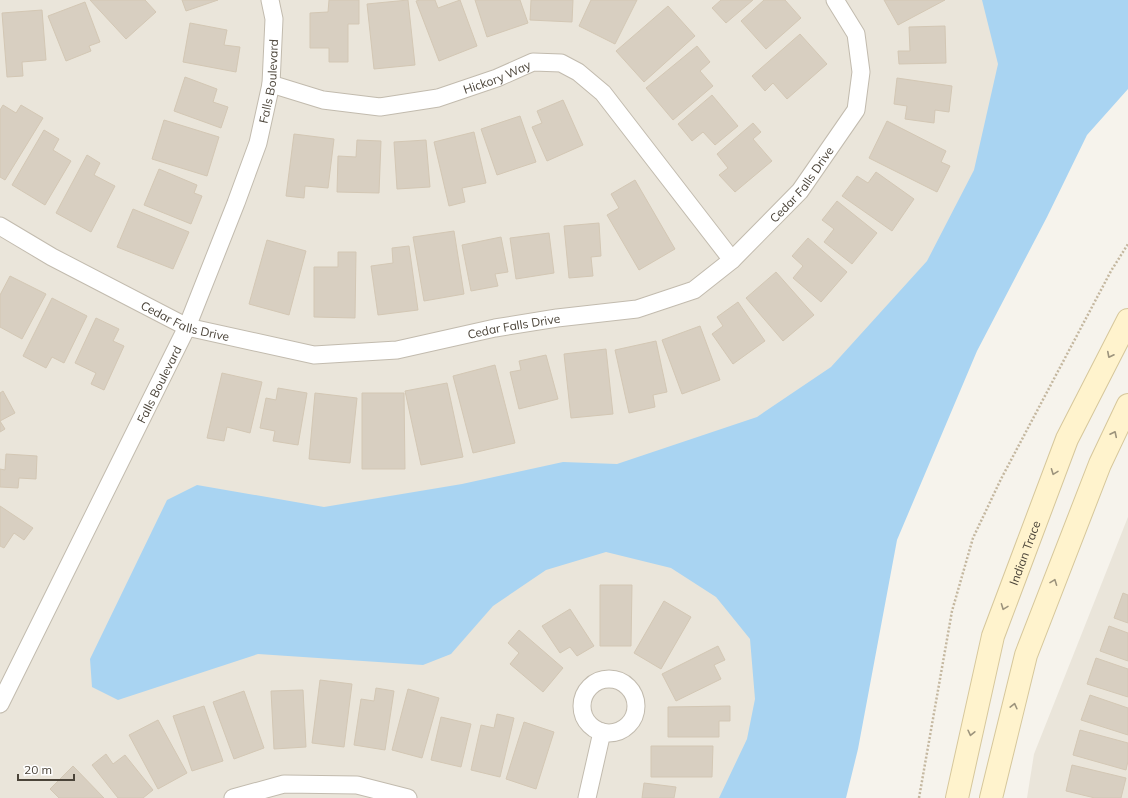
<svg xmlns="http://www.w3.org/2000/svg" width="1128" height="798" viewBox="0 0 1128 798" font-family="Mulish,sans-serif">
<rect width="100%" height="100%" fill="#f6f3ec"/>
<path fill="#eae5da" d="M0 0H1056L802 798H0Z
M1128 517V798H1027L1034 754Z"/>
<path fill="#a9d4f2" d="M982 0H1128V89L1087 135 1047 217 977 351 897 540 858 749 846 798H719L747 739 755 699 750 639 716 597 671 568 606 552 546 570 493 606 451 654 423 665 258 654 118 700 92 687 90 659 167 500 197 485 324 507 462 484 563 462 617 464 757 417 831 367 927 261 974 170 998 64Z"/>
<path fill="#d8cfc1" stroke="#d3c7b4" d="M90 0H145L156 12 126 39Z
M182 0H218L186 11Z
M329 0H359V24H348V62H329V48H310V13L328 12Z
M408 0 415 65 374 69 367 4Z
M420 0H435L438 8 460 0 477 46 439 61 416 1Z
M475 0H520L528 23 487 37Z
M531 0H573L572 22 530 20Z
M591 0H637L615 44 579 26Z
M721 0H753L726 23 712 8Z
M764 0H785L801 18 766 49 741 21Z
M884 0H945L898 25Z
M85 2 100 42 89 46 91 51 66 61 48 16Z
M668 6 695 36 644 82 616 51Z
M42 10 46 60 22 62 23 76 7 77 2 13Z
M190 23 227 30 224 45 240 47 236 72 183 62Z
M945 26 946 63 899 64 898 51H910L909 27Z
M800 34 827 64 787 99 773 83 765 91 752 76Z
M697 46 710 62 700 71 713 86 673 120 646 88Z
M185 77 217 89 213 102 228 107 221 128 174 111Z
M897 78 952 86 949 112 935 110 934 123 905 119 907 106 894 104Z
M712 95 738 126 715 145 703 132 692 141 678 124Z
M563 100 583 145 547 161 532 127 542 123 537 111Z
M3 105 16 113 21 105 43 118 5 180 0 177V110Z
M520 116 536 162 497 175 481 129Z
M164 120 219 137 207 176 152 159Z
M887 121 946 151 941 162 950 166 937 192 869 158Z
M753 123 761 132 753 139 772 161 735 192 719 175 728 168 717 154Z
M44 130 59 139 53 150 71 161 45 205 12 185Z
M474 132 486 183 462 188 465 202 449 206 434 142Z
M294 134 334 139 328 188 305 186 304 198 286 196Z
M357 140 381 141 379 193 337 192 338 156 356 157Z
M426 140 430 187 397 189 394 142Z
M87 155 100 163 94 175 115 186 91 232 56 213Z
M159 169 197 185 194 193 202 196 191 224 144 205Z
M876 172 914 199 892 231 842 196 857 176 868 183Z
M635 180 675 249 639 270 607 215 619 208 611 194Z
M837 201 877 233 852 264 824 242 834 229 822 220Z
M133 209 189 232 173 269 117 247Z
M599 223 601 256 591 257 593 276 569 278 564 226Z
M454 231 464 294 424 301 413 237Z
M549 233 554 273 516 279 510 238Z
M501 237 508 272 495 274 498 286 471 291 462 245Z
M808 238 847 272 821 302 793 278 803 266 792 256Z
M267 240 306 251 289 315 249 304Z
M409 246 418 310 378 315 371 266 393 263 392 248Z
M338 252H356L355 318 314 317V267H338Z
M776 272 814 315 783 341 746 298Z
M10 276 46 294 22 339 0 327V295Z
M52 298 87 316 64 363 52 357 46 368 23 356Z
M738 302 765 341 733 364 712 334 723 326 717 317Z
M96 318 119 329 113 341 124 346 104 390 91 384 96 373 75 363Z
M700 326 720 380 682 394 662 340Z
M656 341 667 392 653 395 655 407 629 413 615 350Z
M606 349 613 414 571 418 564 354Z
M546 355 558 399 519 409 510 372 521 370 519 361Z
M495 365 515 443 473 453 453 376Z
M222 373 262 382 250 433 227 427 224 441 207 438Z
M447 383 463 457 421 465 405 391Z
M278 388 307 393 298 445 273 441 275 431 260 428 266 398 276 400Z
M3 391 15 413 0 421 5 429 0 432V393Z
M315 393 357 398 350 463 309 459Z
M362 393H404L405 469H362Z
M6 454 37 456 36 479 19 478 18 488 0 487V469L5 470Z
M0 506 33 528 24 540 14 533 4 548 0 546Z
M600 585H632L631 646H600Z
M1123 593 1128 595V623L1114 618Z
M664 601 691 617 661 669 634 653Z
M570 609 594 646 577 656 570 647 560 653 542 626Z
M1109 626 1128 633V661L1100 651Z
M519 630 563 668 543 692 510 664 519 653 508 643Z
M718 646 725 660 714 665 721 679 676 701 662 674Z
M1096 658 1128 669V697L1087 684Z
M320 680 352 684 344 747 312 743Z
M376 688 394 691 385 750 354 745 361 699 374 701Z
M408 689 439 698 422 758 392 750Z
M303 690 306 747 274 749 271 691Z
M244 691 264 748 234 759 213 702Z
M1090 695 1128 708V735L1081 720Z
M204 706 223 761 192 771 173 716Z
M730 706V721H719V737H668V707Z
M497 714 514 718 500 777 471 770 481 725 494 728Z
M441 717 471 724 461 767 431 760Z
M158 720 187 773 158 789 129 735Z
M524 722 554 732 536 789 506 779Z
M1080 730 1128 743V761L1126 770 1073 755Z
M651 746H713L712 777H651Z
M106 754 113 764 125 755 153 790 143 798H118L92 765Z
M1072 765 1126 778 1121 798H1095L1066 791Z
M73 766 104 798H59L50 789Z
M644 783 676 787 674 798H642Z"/>
<g fill="none" stroke-linecap="round" stroke-linejoin="round">
<g stroke="#c2bbae" stroke-width="19">
<g id="street">
<path id="s1" d="M271 84 323 100 380 107 438 98 497 78 533 62 561 63 578 72 603 93 732 260"/>
<path id="s2" d="M0 226 52 257 187 327 314 355 397 350 495 328 557 318 637 309 694 290 732 260 800 191 856 110 861 72 856 34 835 0"/>
<circle cx="609" cy="706" r="27"/>
<path id="s3" d="M0 704 187 327 236 203 258 143 271 84 274 19 270 0"/>
<path d="M233 798 284 784 357 785 408 798"/>
<path d="M587 798 602 732"/>
</g>
</g>
<g stroke="#d6c79b" stroke-width="24">
<g id="secondary">
<path id="s4" d="M957 798 993 636 1067 439 1128 320"/>
<path d="M991 798 1026 655 1100 464 1128 405"/>
</g>
</g>
<path stroke="#c4b79f" stroke-width="2.5" stroke-dasharray="2 2" stroke-linecap="butt" d="M919 798 952 611 973 538 1001 479 1111 271 1128 244"/>
<use href="#street" stroke="#fff" stroke-width="17"/>
<use href="#secondary" stroke="#fff3cd" stroke-width="22"/>
</g>
<defs><path id="oneway-chevron" d="M-2-3.5L2.5 0L-2 3.5" fill="none" stroke-width="1.6" stroke-linecap="round" stroke-linejoin="round"/></defs>
<g stroke="#9c937c">
<use href="#oneway-chevron" transform="translate(1110 355) rotate(117)"/>
<use href="#oneway-chevron" transform="translate(1114 434) rotate(-64)"/>
<use href="#oneway-chevron" transform="translate(1054 472) rotate(111)"/>
<use href="#oneway-chevron" transform="translate(1054 582) rotate(-69)"/>
<use href="#oneway-chevron" transform="translate(1004 607) rotate(111)"/>
<use href="#oneway-chevron" transform="translate(1014 706) rotate(-76)"/>
<use href="#oneway-chevron" transform="translate(971 733) rotate(103)"/>
</g>
<g text-anchor="middle" dominant-baseline="central" stroke-width="4" stroke-linejoin="round" paint-order="stroke">
<g font-size="12" fill="#4b4439" stroke="#fff">
<text stroke="none"><textPath href="#s1" startOffset="233">Hickory Way</textPath></text>
<text stroke="none"><textPath href="#s3" startOffset="681">Falls Boulevard</textPath></text>
<text stroke="none"><textPath href="#s2" startOffset="881">Cedar Falls Drive</textPath></text>
<text stroke="none"><textPath href="#s2" startOffset="209">Cedar Falls Drive</textPath></text>
<text stroke="none"><textPath href="#s2" startOffset="545">Cedar Falls Drive</textPath></text>
<text stroke="none"><textPath href="#s3" startOffset="357">Falls Boulevard</textPath></text>
<text stroke="none"><textPath href="#s4" startOffset="255">Indian Trace</textPath></text>
</g>
</g>
<path d="M18 774v6h56v-6" fill="none" stroke="#4b4439" stroke-width="2"/>
<text x="24" y="774" font-size="12" fill="#4b4439" stroke="#ffffff" stroke-width="3" paint-order="stroke">20 m</text>
</svg>
